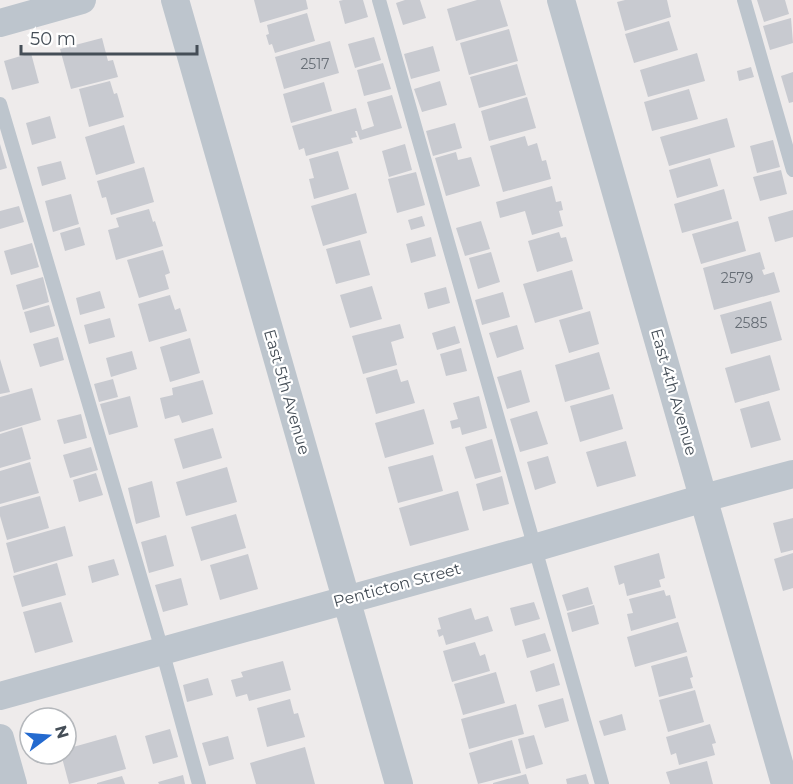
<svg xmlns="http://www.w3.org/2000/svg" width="793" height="784" viewBox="0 0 793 784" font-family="Montserrat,sans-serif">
<rect width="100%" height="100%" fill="#eeebeb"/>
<path fill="#c8cad0" d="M254 0H306L308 9 260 23Z
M343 0H363L368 17 345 24 339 1Z
M405 0H420L426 18 403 25 396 3Z
M477 0H500L508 26 456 41 447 9Z
M625 0H667L671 17 625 31 617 2Z
M757 0H785L789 14 764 22Z
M307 13 315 41 275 53 272 44 269 45 266 35 269 34 267 25Z
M791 18 793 43 770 50 763 26Z
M669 21 678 50 634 63 625 34Z
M509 29 518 61 469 75 460 43Z
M374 37 381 60 355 68 348 44Z
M102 38 108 61 113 60 118 77 71 89 60 49Z
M330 41 339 73 284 89 275 57Z
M433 46 440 71 411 79 404 54Z
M31 53 39 83 12 90 4 61Z
M697 53 705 81 648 97 640 70Z
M383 63 391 89 364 96 357 70Z
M517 64 526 95 479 108 470 77Z
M751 67 754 77 739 81 737 71Z
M793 72V102L789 103 781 76Z
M110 81 114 94 117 93 124 117 89 127 79 89Z
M440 81 447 105 422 112 414 89Z
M324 82 332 111 291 123 283 94Z
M689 89 698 119 652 131 644 102Z
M392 95 402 128 360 140 357 131H355L357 137 351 138 353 143 306 156 304 148 299 150 292 126 356 108 362 130 374 126 367 102Z
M527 97 536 128 489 141 481 111Z
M50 116 56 138 32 145 26 123Z
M727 118 735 147 669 166 660 137Z
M455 123 462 148 433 156 426 131Z
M124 125 135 163 96 175 85 137Z
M525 136 528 146 537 143 542 161 546 160 551 179 503 192 490 146Z
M773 140 780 167 757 173 750 146Z
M0 144 7 168 0 170Z
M405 144 412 170 389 177 382 151Z
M338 151 349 189 314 199 309 179 314 178 309 159Z
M456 152 458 160 471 157 480 186 446 196 435 158Z
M710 158 718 186 677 198 669 170Z
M61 161 66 179 42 186 37 167Z
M144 167 154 202 111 215 106 197 102 198 97 181Z
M781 170 787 194 760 201 753 177Z
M416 172 425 205 397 213 388 179Z
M552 186 556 202 561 201 563 210 559 211 563 226 532 235 525 211 500 218 496 202Z
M724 189 732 219 682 233 674 204Z
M356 193 367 233 323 246 311 206Z
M71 194 79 224 53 232 45 201Z
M19 206 24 222 0 229V211Z
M149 209 153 222 155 221 163 246 116 260 108 230 119 227 116 218Z
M793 210V237L775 242 768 217Z
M422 216 425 226 411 230 408 220Z
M481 221 490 249 465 256 456 228Z
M738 221 746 251 701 264 692 234Z
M80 227 85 245 65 251 60 233Z
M559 232 561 238 566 237 573 261 537 272 528 241Z
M431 237 436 256 411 263 406 244Z
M360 240 370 275 336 284 326 249Z
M32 243 39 267 11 275 4 251Z
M163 250 170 273 165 275 169 289 139 298 127 260Z
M491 252 500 282 478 289 469 258Z
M760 252 765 269 762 270 764 275 774 272 780 292 714 310 703 268Z
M572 270 583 309 535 323 523 284Z
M43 277 49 302 23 310 16 285Z
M372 286 382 319 350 328 340 295Z
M446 287 450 303 428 309 424 293Z
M100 291 105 308 80 315 76 298Z
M503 292 510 317 482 325 475 300Z
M170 295 175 310 180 308 187 331 149 342 138 304Z
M771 301 782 340 731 354 720 315Z
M49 305 55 326 30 333 24 312Z
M590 311 599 344 569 353 559 320Z
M110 318 115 337 89 344 84 325Z
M400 324 404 338 391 342 397 365 363 374 352 336Z
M517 325 524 349 497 358 489 333Z
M455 326 460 343 437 350 432 333Z
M58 337 64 360 40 367 33 344Z
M190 338 200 373 170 382 160 347Z
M461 348 467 371 446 376 440 354Z
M132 351 137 369 111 377 106 358Z
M599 352 610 389 565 402 555 365Z
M770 355 780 390 735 403 725 368Z
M0 359 10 392 0 394Z
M397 369 401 382 408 380 415 403 376 414 366 378Z
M521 370 530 402 507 409 497 377Z
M113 379 118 397 99 402 94 384Z
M203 380 213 414 182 423 179 415 165 419 160 398 173 395 172 388Z
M32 388 41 420 0 432V397Z
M613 394 623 429 580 442 570 406Z
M130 396 138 427 109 435 100 404Z
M479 396 487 428 462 435 460 427 452 429 450 421 458 419 453 403Z
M769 401 781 440 751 448 740 409Z
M424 409 434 444 385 458 375 423Z
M537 411 548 444 520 452 510 419Z
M81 414 87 438 64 444 57 420Z
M22 427 31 459 0 468V434Z
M213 428 222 458 183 469 174 439Z
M492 439 501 472 475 479 465 447Z
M626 441 636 476 597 487 586 452Z
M91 447 98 470 70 478 63 455Z
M433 455 443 491 398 503 388 467Z
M548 456 556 483 535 490 527 462Z
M30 462 39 493 0 504V471Z
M227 467 237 502 186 516 176 482Z
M96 473 103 495 79 502 73 480Z
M502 476 509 504 483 511 476 484Z
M152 481 160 517 136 524 128 488Z
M458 491 469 530 410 546 399 508Z
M40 496 49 528 7 540 0 516V507Z
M236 514 246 548 201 561 191 527Z
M793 518V550L781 553 773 523Z
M65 526 73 556 14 573 6 543Z
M166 535 174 566 149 573 141 542Z
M659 553 665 578 659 580 661 587 627 596 624 583 619 585 614 566Z
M793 553V588L783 591 774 559Z
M248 554 258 589 220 600 210 565Z
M114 559 119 575 92 583 88 566Z
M57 563 66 595 22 607 13 576Z
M181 578 188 605 163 612 155 585Z
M588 587 593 604 567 611 562 595Z
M664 590 666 596 670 595 676 618 631 631 627 614 633 613 629 599Z
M61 602 73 642 35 653 23 612Z
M534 602 540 619 515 626 510 608Z
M594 605 599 624 572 632 567 613Z
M471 608 475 620 488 616 493 631 446 645 443 635 439 637 437 630 441 629 438 618Z
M678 622 687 652 635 667 627 637Z
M545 633 551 651 527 658 522 640Z
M475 642 480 656 485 654 490 671 452 682 443 651Z
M687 656 693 677 690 678 693 688 659 697 651 666Z
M283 661 291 690 249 701 247 694 236 697 231 680 243 677 241 672Z
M554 663 560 685 536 692 530 671Z
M496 672 505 703 463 715 454 684Z
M208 678 213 695 187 702 183 685Z
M695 690 704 722 668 732 659 700Z
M563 698 569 721 545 728 538 705Z
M290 699 294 714 298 713 305 737 267 747 257 708Z
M516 704 524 734 469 749 461 719Z
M622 714 626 730 604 736 599 721Z
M710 724 716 743 712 744 715 755 679 765 676 753 671 755 666 737Z
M170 729 178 757 153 764 145 736Z
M116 735 126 769 69 784 61 754H66V749Z
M534 735 543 764 526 769 518 739Z
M228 736 234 759 209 766 202 743Z
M512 740 521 773 478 784 469 753Z
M305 747 315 784H256L250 763Z
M707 761 713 784H670L666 772Z
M526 774 529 784H493V783Z
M586 774 589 784H567L566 779Z
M183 775 185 784H159L158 782Z
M122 776 125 784H97V783Z"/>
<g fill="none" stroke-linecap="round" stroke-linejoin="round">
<path stroke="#bdc5cd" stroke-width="14" d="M379 0 602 784
M744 0 793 170
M0 104 162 650 199 784"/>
<path stroke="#bdc5cd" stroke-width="28" d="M175 0 399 784
M561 0 785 784
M0 23 82 0
M0 696 534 548 704 498 793 474
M0 738 13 784"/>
</g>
<g text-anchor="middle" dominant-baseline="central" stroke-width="4.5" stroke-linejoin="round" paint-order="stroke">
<g font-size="14" fill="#666d75">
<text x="315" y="64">2517</text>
<text x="737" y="278">2579</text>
<text x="751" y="323">2585</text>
</g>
<g font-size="16" fill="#454e57" stroke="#fff">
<text transform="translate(287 392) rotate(74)">East 5th Avenue</text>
<text transform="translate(674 392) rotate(74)">East 4th Avenue</text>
<text transform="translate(397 585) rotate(-15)">Penticton Street</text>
</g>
</g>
<g transform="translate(48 736) rotate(74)"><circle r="28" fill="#ffffff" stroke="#b5b8bc" stroke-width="1.5"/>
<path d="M0-4.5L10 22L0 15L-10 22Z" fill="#246acf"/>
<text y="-9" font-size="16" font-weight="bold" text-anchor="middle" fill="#454e57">N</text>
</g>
<path d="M21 45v9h176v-9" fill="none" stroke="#454e57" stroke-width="3"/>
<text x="30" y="45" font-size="18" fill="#454e57" stroke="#ffffff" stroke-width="4.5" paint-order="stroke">50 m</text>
</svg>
